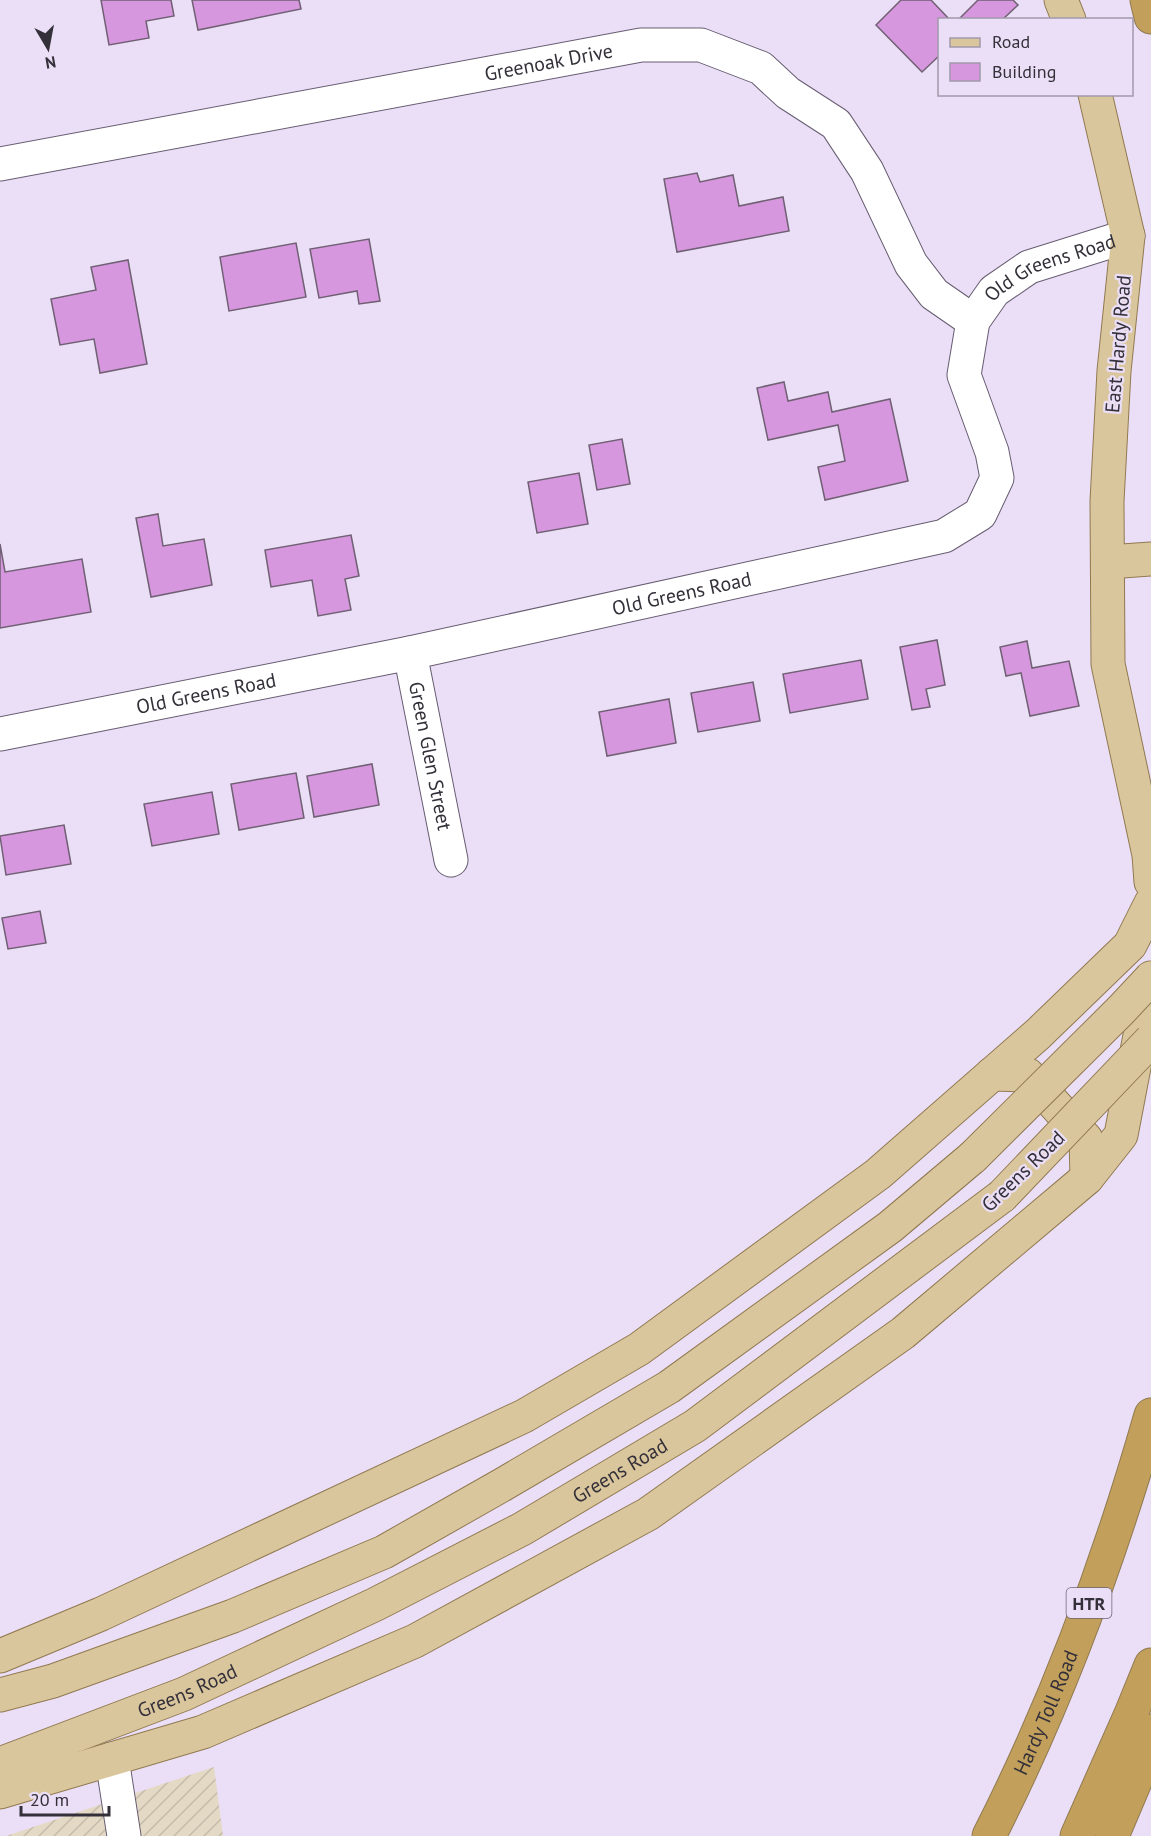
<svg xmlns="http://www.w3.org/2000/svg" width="1151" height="1836" viewBox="0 0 1151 1836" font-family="'PT Sans',sans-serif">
<defs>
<pattern id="industrial-furrows" width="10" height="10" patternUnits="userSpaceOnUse" patternTransform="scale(1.5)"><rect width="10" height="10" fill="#e4d9c5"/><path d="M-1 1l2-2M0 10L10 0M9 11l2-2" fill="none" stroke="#c4bbaa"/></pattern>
</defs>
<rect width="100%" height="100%" fill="#ebdff7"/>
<path fill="url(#industrial-furrows)" d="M214 1767 223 1836H6Z"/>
<path fill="#d697de" stroke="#706073" stroke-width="1.5" d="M101 0H171L174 16 146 21 149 38 109 45Z
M192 0H299L301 9 198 30Z
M901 0H931L950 20H940V55L922 72 876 25Z
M978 0H1013L1018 5 1002 20H958Z
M697 173 700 182 733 175 739 206 783 197 789 231 677 252 664 179Z
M369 239 380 301 359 304 357 291 319 298 310 249Z
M296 243 306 297 229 311 220 257Z
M128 260 147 364 100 373 94 339 60 345 51 299 96 290 91 267Z
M784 382 788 401 828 392 832 412 890 399 908 481 825 500 818 467 845 461 838 425 768 440 757 388Z
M622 439 630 484 597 490 589 445Z
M579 473 588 524 537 533 528 482Z
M158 514 163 546 204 539 212 585 151 597 136 518Z
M351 535 359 576 345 579 351 610 318 616 312 580 271 587 265 550Z
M0 544 5 572 82 559 91 612 0 628Z
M937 640 945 685 926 689 930 707 912 710 900 647Z
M1027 641 1032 668 1069 661 1079 706 1030 716 1021 673 1006 676 1000 647Z
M861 660 868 699 790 713 783 674Z
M753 682 760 721 698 732 691 693Z
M669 699 676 743 607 756 599 712Z
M372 764 379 805 314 817 307 776Z
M296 773 304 818 239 830 231 784Z
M212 792 219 834 152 846 144 804Z
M64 825 71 864 6 875 0 836Z
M40 911 46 943 8 949 2 918Z"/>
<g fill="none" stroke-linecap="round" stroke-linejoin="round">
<g stroke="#675d71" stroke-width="35">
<g id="minor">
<path id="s1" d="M0 164 641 45H701L761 68 788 93 836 124 867 171 911 264 934 294 973 321"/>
<path id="s2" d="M410 653 451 860"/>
<path id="s3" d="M0 734 410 653 944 536 980 514 997 478 992 452 964 375 973 321 994 291 1029 267 1128 236"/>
<path d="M112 1759 124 1836"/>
</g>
</g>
<g stroke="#907950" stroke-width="35">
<g id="major">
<path d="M1061 0 1069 20"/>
<path d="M1095 94 1128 236 1114 371 1107 501 1108 664 1149 855 1151 882"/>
<path d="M1108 562 1151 559"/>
<path d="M992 1074 1028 1075 1086 1139 1087 1178"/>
<path d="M0 1656 101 1614 524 1416 639 1349 878 1174 1038 1034 1130 945 1151 903"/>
<path d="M0 1695 53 1681 233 1616 384 1552 502 1485 669 1387 890 1227 973 1157"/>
<path id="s4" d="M0 1764 184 1694 376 1604 522 1529 695 1426 1002 1196"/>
<path d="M0 1792 203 1732 415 1641 648 1514 903 1333 1087 1178 1121 1135 1151 978"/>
</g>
</g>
<g stroke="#907950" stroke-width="35">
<g id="highway">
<path d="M1147 0 1151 17"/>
<path id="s5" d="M989 1836C1057 1702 1110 1559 1151 1415"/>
<path d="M1077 1836 1131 1714 1151 1665"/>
<path d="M1112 1836 1137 1777 1151 1731"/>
</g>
</g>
<use href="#minor" stroke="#fff" stroke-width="33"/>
<use href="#major" stroke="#dac69d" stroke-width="33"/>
<use href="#highway" stroke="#c2a05c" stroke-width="33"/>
<g stroke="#907950" stroke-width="35" stroke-linecap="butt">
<path id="major-bridge" d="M973 1157 1121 1010 1151 978
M1002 1196 1151 1040"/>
</g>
<use href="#major-bridge" stroke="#dac69d" stroke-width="33"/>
</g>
<g text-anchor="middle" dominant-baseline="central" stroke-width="4.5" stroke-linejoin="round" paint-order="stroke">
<rect fill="#ebdff7" stroke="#6b6472" stroke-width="1.5" x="1066.5" y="1588" width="45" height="30" rx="4.5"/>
<g font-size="18" font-weight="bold" fill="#343039">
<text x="1089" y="1603">HTR</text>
</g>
<g font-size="20" fill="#343039" stroke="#ebdff7">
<text stroke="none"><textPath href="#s1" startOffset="558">Greenoak Drive</textPath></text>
<text stroke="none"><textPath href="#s3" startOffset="1308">Old Greens Road</textPath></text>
<text transform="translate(1118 344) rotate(-85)">East Hardy Road</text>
<text stroke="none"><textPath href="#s3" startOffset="696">Old Greens Road</textPath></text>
<text stroke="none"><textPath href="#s3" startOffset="210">Old Greens Road</textPath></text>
<text stroke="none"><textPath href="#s2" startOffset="105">Green Glen Street</textPath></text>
<text transform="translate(1023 1171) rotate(-44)">Greens Road</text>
<text stroke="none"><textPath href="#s4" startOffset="687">Greens Road</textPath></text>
<text stroke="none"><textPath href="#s4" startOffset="201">Greens Road</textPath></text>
<text stroke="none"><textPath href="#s5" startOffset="136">Hardy Toll Road</textPath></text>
</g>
</g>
<rect x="938" y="18" width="195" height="78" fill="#ebdff7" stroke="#a299ab" stroke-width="1.5"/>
<rect x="950" y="38" width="30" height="9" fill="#dac69d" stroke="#a299ab" stroke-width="1.5"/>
<text x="992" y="48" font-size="18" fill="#343039">Road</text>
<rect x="950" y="63" width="30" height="18" fill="#d697de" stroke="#a299ab" stroke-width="1.5"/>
<text x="992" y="78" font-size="18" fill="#343039">Building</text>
<g transform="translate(48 48) rotate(170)" stroke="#ebdff7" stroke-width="4.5" paint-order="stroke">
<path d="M0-4.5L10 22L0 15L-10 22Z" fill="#343039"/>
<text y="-9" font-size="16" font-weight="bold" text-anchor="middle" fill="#343039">N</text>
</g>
<path d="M21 1806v9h88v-9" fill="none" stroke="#343039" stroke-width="3"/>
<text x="30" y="1806" font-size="18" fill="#343039" stroke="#ebdff7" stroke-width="4.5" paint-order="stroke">20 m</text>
</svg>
